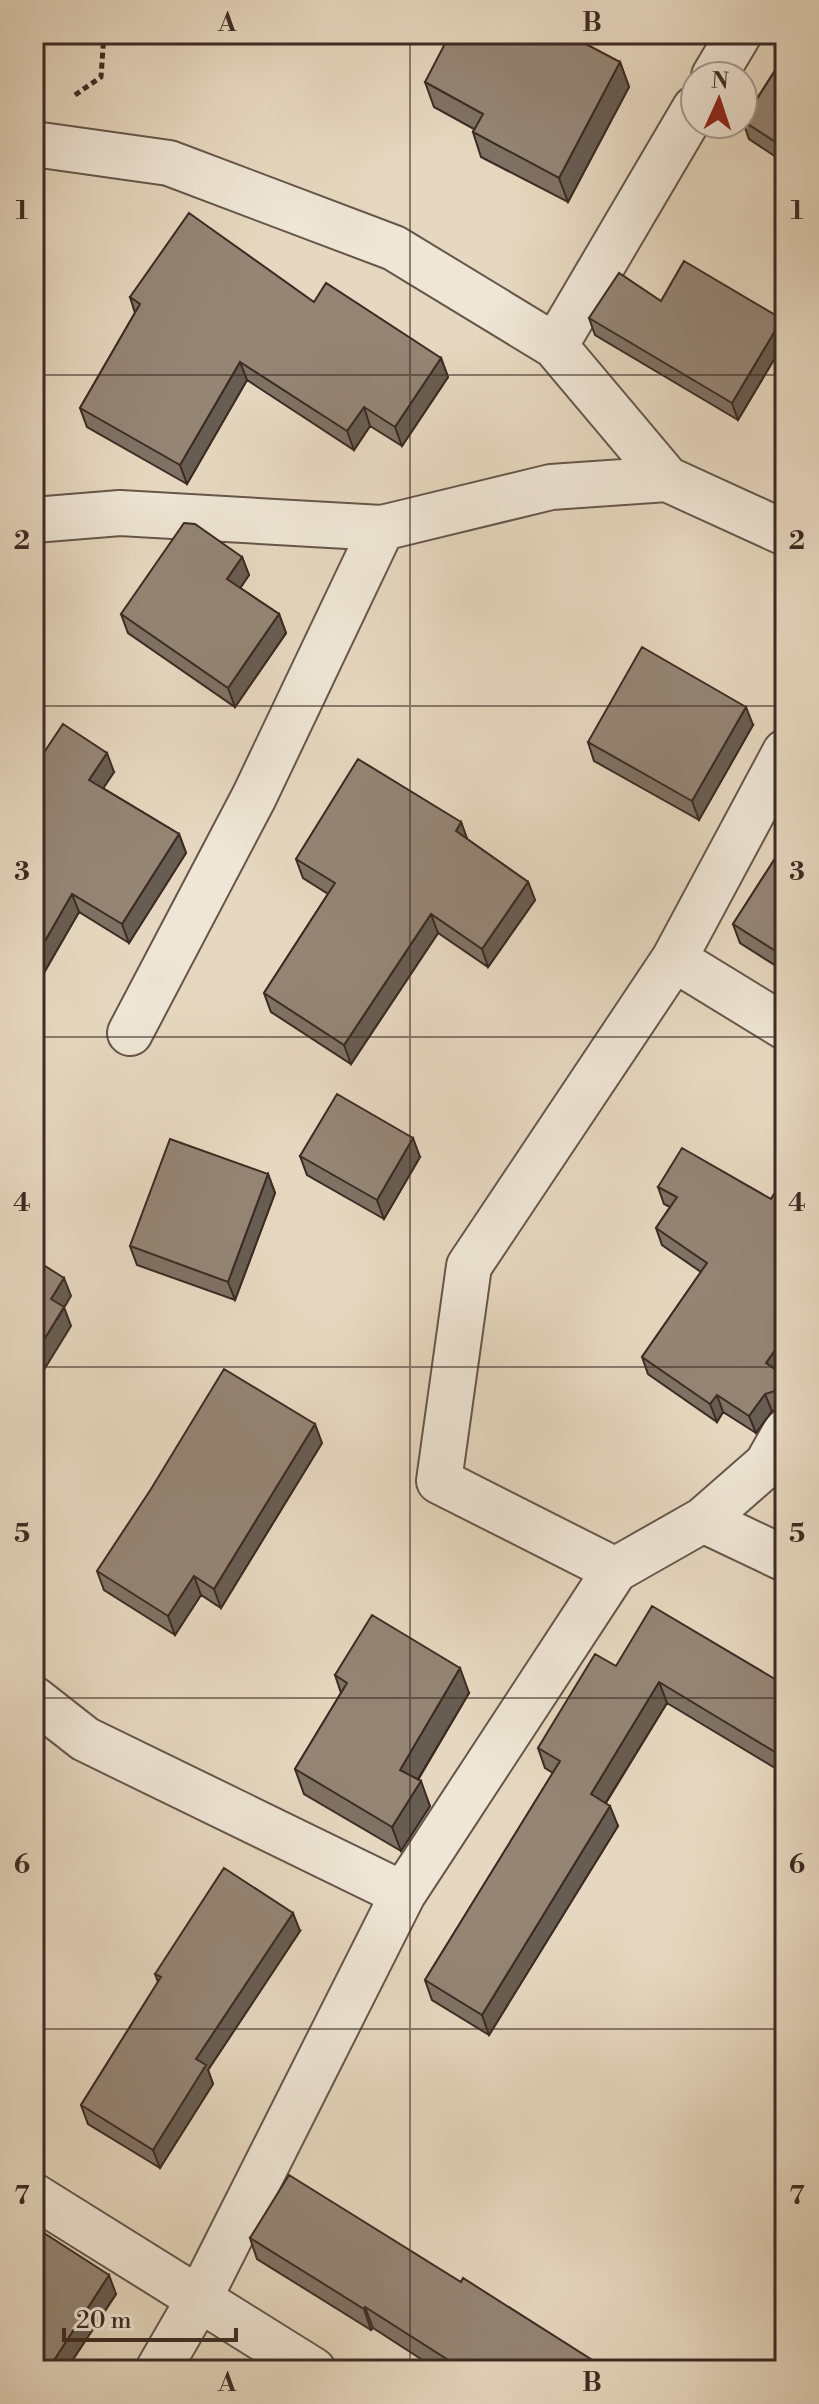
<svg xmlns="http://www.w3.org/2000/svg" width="819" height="2404" viewBox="0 0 819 2404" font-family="'Libre Bodoni',serif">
<rect width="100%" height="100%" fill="#e6d8c0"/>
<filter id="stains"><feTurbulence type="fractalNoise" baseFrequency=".0025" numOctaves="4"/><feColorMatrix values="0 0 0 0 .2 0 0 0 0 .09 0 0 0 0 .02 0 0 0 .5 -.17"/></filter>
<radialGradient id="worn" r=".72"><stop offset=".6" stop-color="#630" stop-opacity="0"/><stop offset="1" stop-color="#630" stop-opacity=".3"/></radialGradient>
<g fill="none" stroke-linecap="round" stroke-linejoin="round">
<g stroke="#66564a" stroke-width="48">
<path id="minor" d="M714 76 739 34
M34 144 169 163 394 248 555 346 667 479
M555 346 695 108
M34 520 120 513 382 528 551 487 667 479 785 533
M674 959 785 1027
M130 1033 254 797 382 528
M703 1520 785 1559
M615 1570 439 1481 469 1266 674 959 785 752
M34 1699 85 1739 403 1894
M34 2196 313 2370
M158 2370 199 2299 403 1894 615 1570 703 1520 767 1464 785 1432"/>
</g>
<path stroke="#3c2b23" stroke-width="5" stroke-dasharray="6 4" stroke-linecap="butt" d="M75 95 101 77 104 34"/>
<use href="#minor" stroke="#efe6d6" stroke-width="44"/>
</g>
<path fill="#7f7265" stroke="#3c2b23" stroke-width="2" d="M549 43 620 62 629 87 568 202 481 157 473 132 474 129 434 107 425 82Z
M785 55V163L749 139 743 122V120Z
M130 297 314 302 441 358 448 377 402 446 370 426 354 450 247 380 187 484 87 427 80 408 135 313Z
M661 301 785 326V341L738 420 595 335 589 318Z
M242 557 249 575 240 588 279 614 286 633 235 707 128 633 121 614Z
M753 725 699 820 594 761 588 742Z
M34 753 41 757 114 772 103 788 179 834 186 853 129 943 79 912 34 990Z
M461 822 467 839 528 882 535 900 488 967 438 933 351 1064 271 1012 264 993 328 894 303 878 296 859Z
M785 843 784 971 740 943 733 924Z
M300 1156 420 1157 384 1219 307 1175Z
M268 1174 275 1193 235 1300 137 1265 130 1246Z
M785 1177V1362L778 1372 785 1376V1406L784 1407 772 1411 756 1433 723 1412 717 1422 648 1374 642 1357 701 1272 662 1245 656 1228 670 1207 664 1204 658 1187 771 1199Z
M322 1443 221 1608 201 1595 175 1635 104 1590 97 1571Z
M616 1666 785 1685V1774L667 1703 606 1803 618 1826 489 2035 432 2000 425 1980 553 1773 545 1768 538 1748Z
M335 1675 469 1693 418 1780 430 1806 401 1851 304 1794 295 1769 341 1693Z
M300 1931 208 2070 213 2084 160 2168 88 2124 81 2105 158 1982 155 1974Z
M250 2238 461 2282 608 2370H438L373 2328 371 2330 257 2259Z
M34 2248 116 2294 66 2370H34Z"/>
<path fill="#685d52" stroke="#3c2b23" stroke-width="2" d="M620 62 629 87 568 202 559 178Z
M782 319 785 326V341L738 420 732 403Z
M441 358 448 377 402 446 395 427Z
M240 362 247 380 187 484 180 465Z
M364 407 370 426 354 450 347 431Z
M242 557 249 575 234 597 227 579Z
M279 614 286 633 235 707 228 688Z
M746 707 753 725 699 820 692 801Z
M107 753 114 772 96 799 89 780Z
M461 822 468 841 456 831Z
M179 834 186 853 129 943 122 924Z
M528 882 535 900 488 967 482 949Z
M72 894 79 912 34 990V960Z
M431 914 438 933 351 1064 344 1045Z
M785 940V969L784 971 777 952Z
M413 1138 420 1157 384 1219 377 1200Z
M268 1174 275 1193 235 1300 228 1282Z
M64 1278 71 1296 58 1318 51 1299Z
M64 1307 71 1326 34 1386V1356Z
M785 1336V1362L772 1380 766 1363Z
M785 1379V1406L784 1407 778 1390Z
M765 1394 772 1411 756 1433 749 1416Z
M717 1395 723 1412 717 1422 710 1404Z
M315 1424 322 1443 221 1608 214 1589Z
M194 1576 201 1595 175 1635 168 1616Z
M460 1668 469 1693 409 1794 400 1770Z
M659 1682 667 1703 598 1815 591 1794Z
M421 1781 430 1806 401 1851 392 1827Z
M610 1806 618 1826 489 2035 482 2015Z
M293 1913 300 1931 208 2070 213 2084 160 2168 153 2150 196 2059Z
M109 2275 116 2294 66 2370H50L49 2368Z
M365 2307 373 2328 371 2330 364 2309Z"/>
<path fill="#948575" stroke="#3c2b23" stroke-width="2" d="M450 34H532L549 43 554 34H567L620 62 559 178 473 132 483 114 425 82Z
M785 55V148L743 121Z
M189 213 314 302 326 283 441 358 395 427 364 407 347 431 240 362 180 465 80 408 140 304 130 297Z
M684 261 782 319 732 403 589 318 619 273 661 301Z
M184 523 195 524 242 557 227 579 279 614 228 688 121 614Z
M642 647 746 707 692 801 588 742Z
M63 724 107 753 89 780 179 834 122 924 72 894 34 960V753L41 757Z
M358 759 461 822 456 831 528 882 482 949 431 914 344 1045 264 993 335 883 296 859Z
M785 843V940L777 952 733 924Z
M337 1094 413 1138 377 1200 300 1156Z
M170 1139 268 1174 228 1282 130 1246Z
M682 1148 771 1199 785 1177V1336L766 1363 785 1376V1379L778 1390 765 1394 749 1416 717 1395 710 1404 642 1357 707 1263 656 1228 677 1197 658 1187Z
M34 1259 64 1278 51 1299 64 1307 34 1356Z
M224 1369 315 1424 214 1589 194 1576 168 1616 97 1571 151 1489Z
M652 1606 785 1685V1758L659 1682 591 1794 610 1806 482 2015 425 1980 560 1761 538 1748 595 1654 616 1666Z
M372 1615 460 1668 400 1770 421 1781 392 1827 295 1769 347 1683 335 1675Z
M224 1868 293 1913 196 2059 206 2065 153 2150 81 2105 161 1977 155 1974Z
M289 2175 461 2282 463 2278 608 2370H464L365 2307 364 2309 250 2238Z
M44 2233 109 2275 49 2368 34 2358V2248Z"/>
<path fill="none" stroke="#3c2b23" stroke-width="2" stroke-opacity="0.55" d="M410 34V2370M34 375H785M34 706H785M34 1037H785M34 1367H785M34 1698H785M34 2029H785"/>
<rect width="819" height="2404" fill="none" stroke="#e6d8c0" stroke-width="88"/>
<g transform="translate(719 100) rotate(3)"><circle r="38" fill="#efe6d6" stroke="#a79b8e" stroke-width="2"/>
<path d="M0-6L14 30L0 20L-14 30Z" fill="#8f2418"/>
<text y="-12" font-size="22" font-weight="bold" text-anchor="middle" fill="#3c2b23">N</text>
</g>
<path d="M64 2328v12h172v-12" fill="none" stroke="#3c2b23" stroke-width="4"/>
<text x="76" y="2328" font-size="24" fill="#3c2b23" stroke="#efe6d6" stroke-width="6" paint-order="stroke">20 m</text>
<rect x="44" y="44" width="731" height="2316" fill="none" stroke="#3c2b23" stroke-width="3"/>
<g font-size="26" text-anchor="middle" font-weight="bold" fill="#3c2b23">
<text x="227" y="31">A</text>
<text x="592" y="31">B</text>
<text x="22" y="219">1</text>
<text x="797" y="219">1</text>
<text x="22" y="549">2</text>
<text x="797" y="549">2</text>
<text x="22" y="880">3</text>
<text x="797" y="880">3</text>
<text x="22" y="1211">4</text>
<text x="797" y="1211">4</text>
<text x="22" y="1542">5</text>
<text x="797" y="1542">5</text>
<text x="22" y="1873">6</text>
<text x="797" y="1873">6</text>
<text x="22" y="2204">7</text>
<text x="797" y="2204">7</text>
<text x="227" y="2391">A</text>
<text x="592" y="2391">B</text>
</g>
<rect width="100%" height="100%" filter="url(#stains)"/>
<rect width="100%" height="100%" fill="url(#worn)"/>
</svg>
